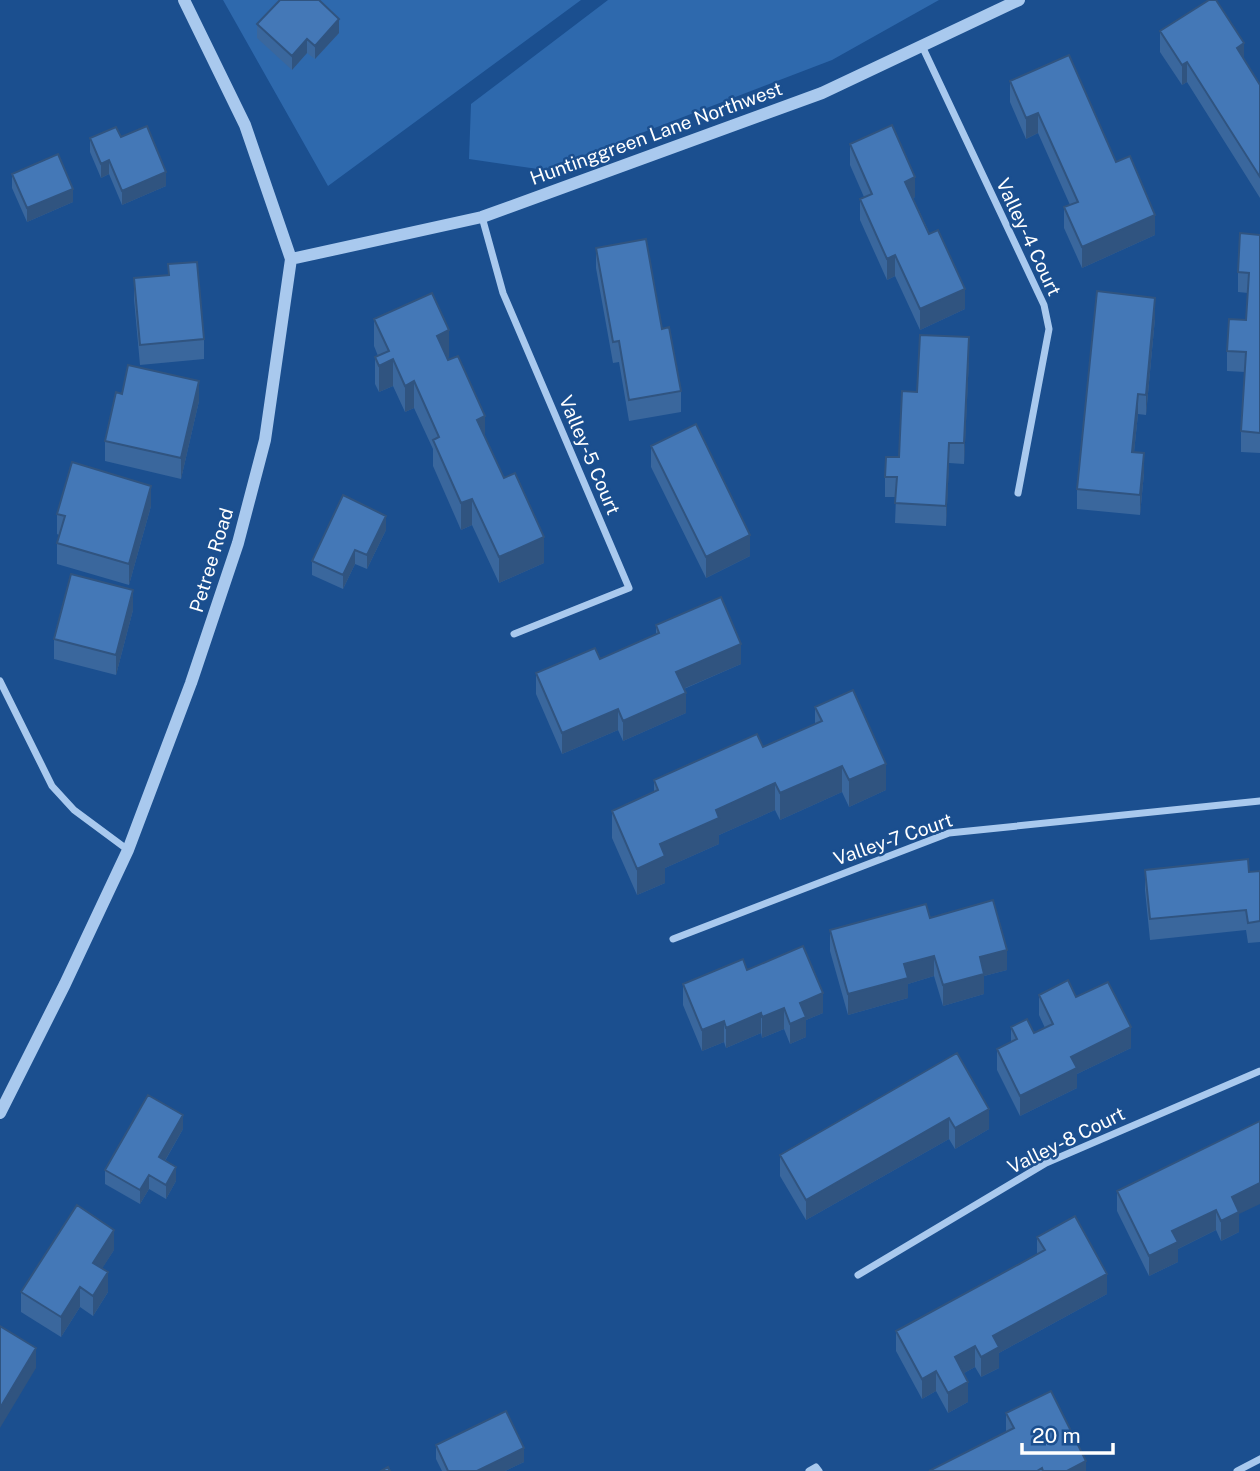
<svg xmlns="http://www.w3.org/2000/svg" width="1260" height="1471" viewBox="0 0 1260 1471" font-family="'Public Sans',sans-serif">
<rect width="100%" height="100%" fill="#1b4f8f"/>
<path fill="#2e69ad" d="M223 0H581L328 186Z
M608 0H939L832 60 545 170 469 159 471 104Z"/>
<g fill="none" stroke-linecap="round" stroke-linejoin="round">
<path stroke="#a9c9ee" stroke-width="7" d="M922 46 1044 305 1049 329 1018 493
M482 217 503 293 629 588 514 634
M0 681 52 786 74 810 128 850
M673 939 949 833 1260 801
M858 1275 1046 1163 1260 1071
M809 1471 816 1467 819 1471
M1237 1471 1260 1459"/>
<path stroke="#a9c9ee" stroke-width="12" d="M291 259 482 217 822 93 1019 0
M0 1113 65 984 128 850 191 683 238 543 265 440 291 259 245 125 184 0"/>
</g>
<path fill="#3a679d" d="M257 24 339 33 315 59 307 53 292 70 257 38Z
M1160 31 1244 60 1260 85V198L1187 82 1182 85 1160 52Z
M1010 81 1116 162 1155 235 1082 268 1064 228V207L1070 205 1038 133 1026 139 1010 102Z
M121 137 166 186 122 205 109 174 101 178 90 152V138Z
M850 144 915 197 913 198 965 309 920 330 895 276 887 280 860 220V199L864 197 850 165Z
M12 174 73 202 27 222 12 188Z
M1260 235V453L1241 452V431L1245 372 1227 371V351L1246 320 1248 293 1238 292V272Z
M596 248 662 329 681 391V412L629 421 619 362 613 363 596 268Z
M168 264 204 339V359L140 365 134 299V278L168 275Z
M1155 318 1146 415 1138 414 1134 452 1144 473 1140 515 1077 509V489Z
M374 319 449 357 447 358 544 563 499 583 472 525 461 530 433 466V449L414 408 405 412 393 386 379 392 375 384V357L378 356 374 346Z
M969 358 964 464 949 463 946 526 895 523 896 497H885V477L899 457 917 392Z
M199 401 181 479 105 461V441Z
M651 446 750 556 706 578 651 467Z
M151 506 129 585 57 564V543L59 535 57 534V514Z
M386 530 367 569 355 564 343 589 312 575V561Z
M133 610 116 675 54 659V639Z
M656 625 741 664 684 689 686 713 623 741 618 730 562 754 536 694V673L600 659 656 635Z
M815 707 886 790 849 807 842 792 780 820 775 810 719 835V844L665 868V883L637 895 612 838V811L654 792V780L763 747 815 724Z
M1145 870 1249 872 1260 871V942L1248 943 1246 930 1150 940 1145 890Z
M930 918 1007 970 984 976V994L943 1006 934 976 908 984V998L848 1015 830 951V930Z
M747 970 823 1013 806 1020V1037L790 1044 784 1029 762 1038 761 1033 726 1048 724 1042 702 1051 683 1005V984Z
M1039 995 1076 997 1131 1048 1077 1074V1088L1020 1116 997 1070V1049L1011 1042V1027L1034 1033 1045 1028 1039 1015Z
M989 1109V1129L955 1149 949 1139 806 1220 780 1176V1155Z
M183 1129 165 1161 176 1181 166 1199 149 1189 140 1204 105 1184V1170Z
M1117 1191 1239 1214V1232L1221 1241 1216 1230 1178 1249V1262L1149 1276 1117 1211Z
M1037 1237 1107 1294 999 1353V1368L981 1377 975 1367 964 1373 968 1402 948 1413 936 1391 922 1399 896 1351V1331L1037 1254Z
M114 1250 102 1268 108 1292 93 1316 80 1307 61 1337 21 1312V1292Z
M1006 1413 1086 1471H929L1006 1432Z
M436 1445 524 1462 505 1471H442L436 1459Z"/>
<path fill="#305480" d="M339 19V33L315 59V46Z
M307 39V53L292 70V56Z
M1244 43V64L1237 48Z
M1187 62V82L1182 85V65Z
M1038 113V133L1026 139V118Z
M109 160V174L101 178V164Z
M166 172V186L122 205V191Z
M915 177V197L905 202V182Z
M73 189V202L27 222V208Z
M1155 215V235L1082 268V247Z
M895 255V276L887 280V259Z
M965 289V309L920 330V309Z
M1155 298V318L1146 415V395Z
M449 330V357L437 362V336Z
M969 337V358L964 464V443Z
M393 359V386L379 392V366Z
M199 381V401L181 479V458Z
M414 381V408L405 412V386Z
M1138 394V414L1132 472V452Z
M485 416V442L477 420Z
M949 443V463L946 526V506Z
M1144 453V473L1140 515V495Z
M151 486V506L129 585V564Z
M472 499V525L461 530V503Z
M386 516V530L367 569V555Z
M750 535V556L706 578V557Z
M544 537V563L499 583V557Z
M355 550V564L343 589V575Z
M133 590V610L116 675V655Z
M741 644V664L676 692V672Z
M686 693V713L623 741V721Z
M618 709V730L562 754V733Z
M886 764V790L849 807V780Z
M842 766V792L780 820V793Z
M775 783V810L719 835V844L665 868V883L637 895V869L660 844 716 810Z
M1007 950V970L984 976V994L943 1006V985L980 957Z
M934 956V976L908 984V998L848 1015V994L904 964Z
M823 993V1013L806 1020V1037L790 1044V1024L800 1003Z
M784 1008V1029L762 1038V1017Z
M761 1013V1033L726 1048V1028Z
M724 1021V1042L702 1051V1030Z
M1131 1027V1048L1077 1074V1088L1020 1116V1096L1071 1057Z
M989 1109V1129L955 1149V1128Z
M183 1115V1129L159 1171V1157Z
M949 1118V1139L806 1220V1200Z
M176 1167V1181L166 1199V1185Z
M149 1175V1189L140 1204V1190Z
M1260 1183V1204L1239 1214V1232L1221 1241V1221L1232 1197Z
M1216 1210V1230L1178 1249V1262L1149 1276V1256L1172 1231Z
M114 1230V1250L93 1283V1263Z
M108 1272V1292L93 1316V1296Z
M1107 1274V1294L999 1353V1368L981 1377V1357L993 1336Z
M80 1287V1307L61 1337V1317Z
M975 1346V1367L955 1378V1357Z
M36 1348V1368L0 1428V1408Z
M936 1371V1391L922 1399V1379Z
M968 1382V1402L948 1413V1393Z
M524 1448V1462L505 1471H477Z
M1086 1461V1471H1067Z"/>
<path fill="#4478b7" stroke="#305480" stroke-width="2" d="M280 0H319L339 19 315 46 307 39 292 56 257 24Z
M1209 0H1216L1244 43 1237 48 1260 85V177L1187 62 1182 65 1160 31Z
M1069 55 1116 162 1130 156 1155 215 1082 247 1064 207 1078 202 1038 113 1026 118 1010 81Z
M892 125 915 177 905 182 929 234 938 230 965 289 920 309 895 255 887 259 860 199 872 194 850 144Z
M147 126 166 172 122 191 109 160 101 164 90 138 116 127 121 137Z
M58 154 73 189 27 208 12 174Z
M1240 233 1260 235V433L1241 431 1246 352 1227 351 1229 319 1246 320 1249 273 1238 272Z
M646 239 662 329 669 327 681 391 629 400 619 341 613 342 596 248Z
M197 262 204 339 140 345 134 278 169 275 168 264Z
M1097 291 1155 298 1146 395 1138 394 1132 452 1144 453 1140 495 1077 489Z
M432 293 449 330 437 336 448 360 458 356 485 416 477 420 504 478 515 473 544 537 499 557 472 499 461 503 433 440 439 437 414 381 405 386 393 359 379 366 375 357 389 351 374 319Z
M920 335 969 337 964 443H949L946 506 895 503 897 477H885L886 457H899L902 391 917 392Z
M128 365 199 381 181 458 105 441 116 392 122 394Z
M696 424 750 535 706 557 651 446Z
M72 462 151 486 129 564 57 543 65 516 57 514Z
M343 495 386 516 367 555 355 550 343 575 312 561Z
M71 574 133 590 116 655 54 639Z
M721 597 741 644 676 672 686 693 623 721 618 709 562 733 536 673 595 648 600 659 659 633 656 625Z
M853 690 886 764 849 780 842 766 780 793 775 783 716 810 719 818 660 844 665 856 637 869 612 811 658 790 654 780 757 734 763 747 822 721 815 707Z
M1248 859 1249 872 1260 871V921L1248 923 1246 910 1150 919 1145 870Z
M993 900 1007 950 980 957 984 974 943 985 934 956 904 964 908 978 848 994 830 930 926 904 930 918Z
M803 946 823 993 800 1003 806 1017 790 1024 784 1008 762 1017 761 1013 726 1028 724 1021 702 1030 683 984 743 959 747 970Z
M1068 980 1076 997 1108 982 1131 1027 1071 1057 1077 1068 1020 1096 997 1049 1017 1039 1011 1027 1027 1019 1034 1033 1053 1024 1039 995Z
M957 1053 989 1109 955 1128 949 1118 806 1200 780 1155Z
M148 1095 183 1115 159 1157 176 1167 166 1185 149 1175 140 1190 105 1170Z
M1260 1121V1183L1232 1197 1239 1212 1221 1221 1216 1210 1172 1231 1178 1242 1149 1256 1117 1191Z
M77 1205 114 1230 93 1263 108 1272 93 1296 80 1287 61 1317 21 1292Z
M1075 1216 1107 1274 993 1336 999 1347 981 1357 975 1346 955 1357 968 1382 948 1393 936 1371 922 1379 896 1331 1045 1250 1037 1237Z
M0 1326 36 1348 0 1408Z
M1051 1391 1086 1461 1067 1471H1043L1042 1468 1037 1471H929L1014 1428 1006 1413Z
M506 1411 524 1448 477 1471H448L436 1445Z
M388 1467 390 1471H381Z"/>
<g text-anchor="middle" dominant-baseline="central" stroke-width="5" stroke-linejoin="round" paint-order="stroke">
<g font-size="19" fill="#fff" stroke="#1b4f8f">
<text transform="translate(656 133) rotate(-20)">Huntinggreen Lane Northwest</text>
<text transform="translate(1029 237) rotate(65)">Valley-4 Court</text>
<text transform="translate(590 455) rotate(67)">Valley-5 Court</text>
<text transform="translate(211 560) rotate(-73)">Petree Road</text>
<text transform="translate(893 839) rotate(-19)">Valley-7 Court</text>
<text transform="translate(1066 1140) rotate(-26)">Valley-8 Court</text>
</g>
</g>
<path d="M1022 1443v10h91v-10" fill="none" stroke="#ffffff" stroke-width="3.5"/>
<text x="1032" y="1443" font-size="21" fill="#ffffff" stroke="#1b4f8f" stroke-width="5" paint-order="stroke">20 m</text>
</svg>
